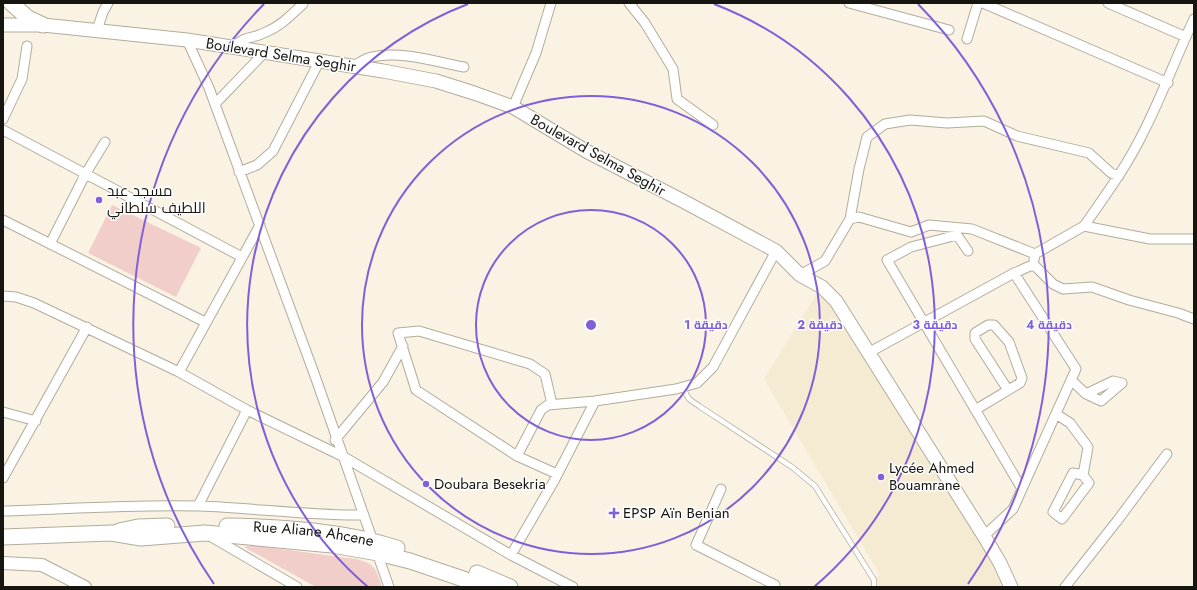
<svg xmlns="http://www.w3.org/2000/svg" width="1197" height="590" viewBox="0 0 1197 590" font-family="Jost,Cairo,sans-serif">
<rect width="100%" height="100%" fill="#faf3e3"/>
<path fill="#f5ebd3" d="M820 288 1004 578 1007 587H880L875 578 880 575 764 379Z"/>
<path fill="#f2ceca" d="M112 205 201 248 176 297 88 253Z
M251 545 356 559C376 564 376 569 382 587H316L244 547Z"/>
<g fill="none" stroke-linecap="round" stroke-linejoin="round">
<g stroke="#b2ac9c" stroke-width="6">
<path id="service" d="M682 387 689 399 699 406 792 467 815 486 874 580V587"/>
</g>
<g stroke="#b2ac9c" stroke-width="11">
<path id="minor" d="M629 3 645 23 673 69 677 99 713 125
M849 3 949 30
M983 3 1168 83
M1108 3 1186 37
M97 30 103 12 108 3
M967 39 978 3
M187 40 209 88 315 376 389 587
M233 47C248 34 251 40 266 32 281 26 291 15 303 4
M353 66C359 63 366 58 372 57 399 50 437 62 464 67
M215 104 264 53
M513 107 536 53 551 3
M3 119 22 79 27 46
M3 130 242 257
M239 172 257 165 273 151 319 62
M850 219 859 169 867 137 885 124 910 120 947 123 984 121 1017 136 1089 153 1111 173 1119 176
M3 220 205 322
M1084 226C1105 196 1127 166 1143 133 1162 96 1176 57 1194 19
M50 244 86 173 105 142
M968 251 957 235 911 247 887 260 1022 489
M1034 260 1035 254 1084 226 1150 239H1194
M1014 273C1021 271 1027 266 1034 265L1053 284 1063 289 1092 287 1129 300 1178 313 1194 319
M800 275 825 261 850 219 859 217 911 232 929 225 972 229 1035 254
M3 296 16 297 34 303 179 372 247 410 344 457 511 555 573 587
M868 353 1014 273 1076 369 1013 509 984 536
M179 372 260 225
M1071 380 1086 394 1101 401 1122 383 1113 381 1086 394
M552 404 545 374 530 364 419 331 398 333 416 390 517 456 557 474
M975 410 1020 383 1022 378 1009 342 994 325H988L975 333V339L1008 390
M3 412 36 421
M1056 414 1070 423 1088 447 1083 475 1089 483 1062 519 1053 512 1073 473 1083 475
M335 440 383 382 403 346
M517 456 541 410 548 405 595 401 676 389 697 383 713 367 776 251
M3 478 87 327
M721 489 696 545 775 585 774 587
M198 506 247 410
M3 511C68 509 136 504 200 506 255 508 309 516 364 515
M210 536 297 587
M511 555 554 481 595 401
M1065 587 1117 521 1167 454"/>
</g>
<g stroke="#b2ac9c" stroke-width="14">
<path id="tertiary" d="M3 563 42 565 85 587"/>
</g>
<g stroke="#b2ac9c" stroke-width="15">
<path id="secondary" d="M3 25H43L187 40 383 71 436 81 474 93 513 107 586 151 683 201 776 251 800 275 822 287 836 301 984 536 1000 563 1011 587"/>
</g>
<g stroke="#b2ac9c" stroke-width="17">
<g id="primary">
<path d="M11 3 28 18 43 25"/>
<path id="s1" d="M227 526C283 527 343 531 397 548"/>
<path d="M119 531 138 527 167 526"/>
<path d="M3 537 111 533 141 538 205 533 332 545 378 553 410 561 487 587"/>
<path d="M477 573 510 587"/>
</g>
</g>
<use href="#service" stroke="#fff" stroke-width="4.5"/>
<use href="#minor" stroke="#fff" stroke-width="9"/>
<use href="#tertiary" stroke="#fff" stroke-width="12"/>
<use href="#secondary" stroke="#fff" stroke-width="13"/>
<use href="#primary" stroke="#fff" stroke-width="15"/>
</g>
<g fill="none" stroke="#815fd9" stroke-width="2">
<circle cx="591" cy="325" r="115"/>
<circle cx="591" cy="325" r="229"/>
<path d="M368 587A344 344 0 0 1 468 4M714 4A344 344 0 0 1 814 587"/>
<path d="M214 584A458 458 0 0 1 264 4M918 4A458 458 0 0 1 968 584"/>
</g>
<g fill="#815fd9" stroke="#fff" stroke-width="1.5">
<circle cx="99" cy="200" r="4"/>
<circle cx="881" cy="477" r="4"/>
<circle cx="426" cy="484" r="4"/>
<path d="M612 507h4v4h4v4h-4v4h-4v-4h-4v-4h4z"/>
</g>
<g text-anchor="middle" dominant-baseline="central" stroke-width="3" stroke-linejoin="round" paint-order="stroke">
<g font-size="15" fill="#17150f" stroke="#fff">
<text transform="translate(281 55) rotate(9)">Boulevard Selma Seghir</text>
<text transform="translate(598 155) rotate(29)">Boulevard Selma Seghir</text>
<text stroke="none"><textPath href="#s1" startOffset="87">Rue Aliane Ahcene</textPath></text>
</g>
<g font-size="15" fill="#17150f" stroke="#fff" text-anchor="start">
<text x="107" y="191">مسجد عبد<tspan x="107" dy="17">اللطيف سلطاني</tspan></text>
<text x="889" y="468">Lycée Ahmed<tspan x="889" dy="17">Bouamrane</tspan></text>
<text x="434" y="484">Doubara Besekria</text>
<text x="623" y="513">EPSP Aïn Benian</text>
</g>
</g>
<circle cx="591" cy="325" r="6" fill="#815fd9" stroke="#fff" stroke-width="2"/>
<g font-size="12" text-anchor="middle" font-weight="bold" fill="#815fd9" stroke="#fff" stroke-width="3" stroke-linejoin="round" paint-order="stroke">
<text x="706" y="329">1 دقيقة</text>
<text x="820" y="329">2 دقيقة</text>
<text x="935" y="329">3 دقيقة</text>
<text x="1049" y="329">4 دقيقة</text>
</g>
<rect width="1197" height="590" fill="none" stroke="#17150f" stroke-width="8"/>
</svg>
